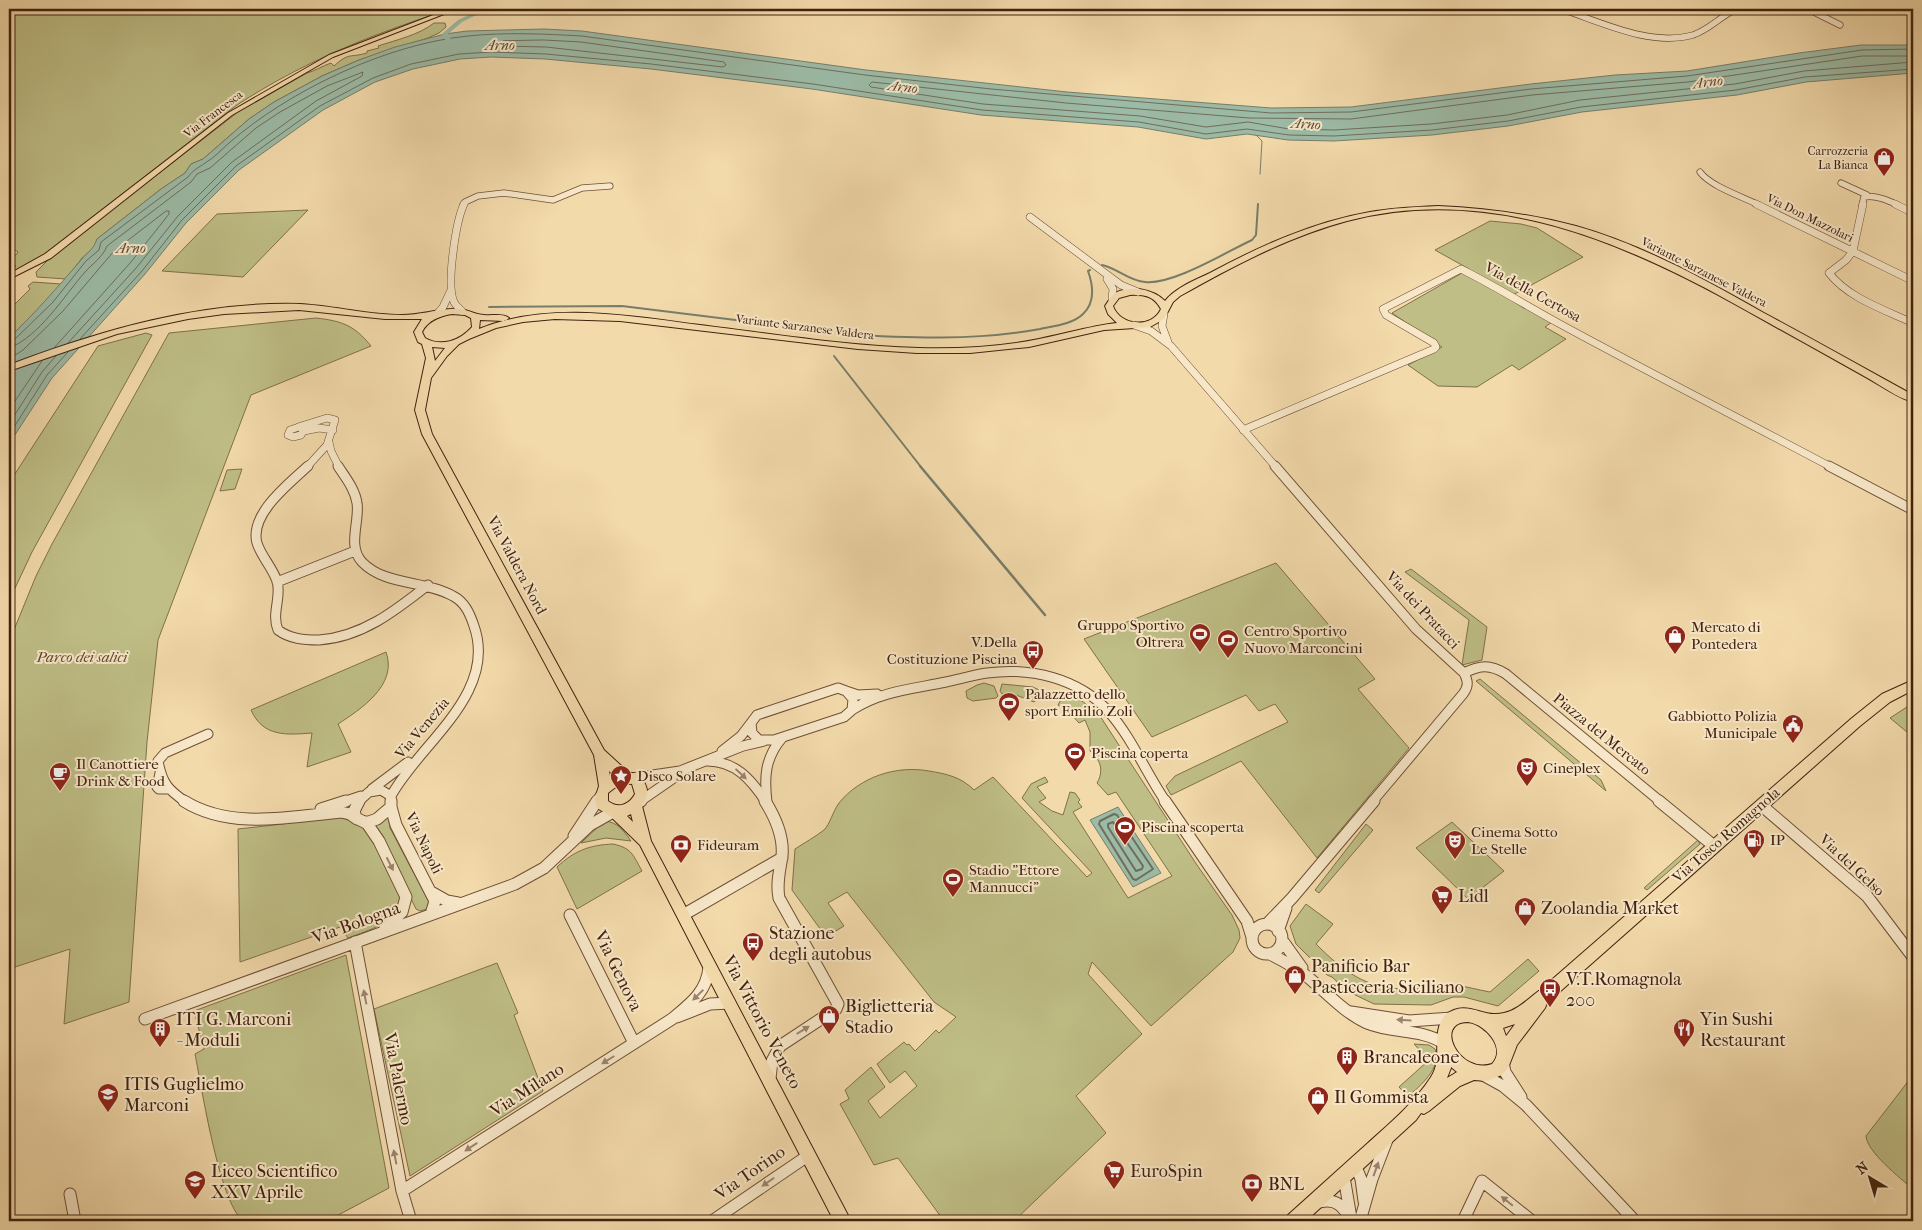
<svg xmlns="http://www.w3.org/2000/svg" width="1922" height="1230" viewBox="0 0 1922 1230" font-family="'IM FELL French Canon',serif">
<rect width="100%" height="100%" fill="#f3daab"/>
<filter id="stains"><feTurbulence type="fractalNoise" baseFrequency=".004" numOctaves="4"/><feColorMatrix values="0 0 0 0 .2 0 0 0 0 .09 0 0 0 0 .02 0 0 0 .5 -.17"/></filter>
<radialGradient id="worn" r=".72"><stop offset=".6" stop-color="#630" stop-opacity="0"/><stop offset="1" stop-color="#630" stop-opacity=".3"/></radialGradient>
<path fill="#bfbe86" stroke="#80704a" d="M9 9H444L445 11C370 35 303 62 237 105L43 255 10 273 16 266 9 263V256L16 255 18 252 9 246Z
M434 23H445L446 27 439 33 428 38 359 60 322 76 274 102 249 119 203 159 191 164 185 173 161 189 97 239 95 247 82 258 66 279 37 277 36 272 52 256 238 112 307 73C315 71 322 66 331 63L334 66C349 52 350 58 367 53V51L379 48 378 46C396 40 419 35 434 23Z
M308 210 243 277 162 271 217 214Z
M1490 221 1521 224 1537 228 1583 257 1511 296 1552 322 1545 327 1566 339 1519 370 1512 365 1477 387 1438 386 1408 365 1442 347 1392 313 1469 269 1435 250Z
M33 282 61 284 49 299 9 338V307H12L30 289 28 286Z
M316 318C342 321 354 325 371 346L251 395 158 640 147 742 129 1002 64 1024 70 949 9 969V642L36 576 52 544 169 333Z
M146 333 152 335 32 552 9 601V483L98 346Z
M242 469 235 489 220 491 227 470Z
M1276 563 1375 679 1358 689 1409 748 1317 858 1241 761 1171 795 1166 786 1175 776 1288 722 1275 704 1259 711 1246 695 1152 737 1084 639Z
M1411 569 1487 627 1482 660 1462 665 1469 620 1405 572Z
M386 652C398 685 361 709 338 724L351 752 307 767 312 733C286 735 263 737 251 710Z
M1480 679 1601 780 1606 791 1476 681Z
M984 683 994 686 998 696 996 698 973 701 967 698 966 691 977 685Z
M1002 684 1033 687 1041 691 1042 695 1034 702 1016 695 1002 694 1000 691Z
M1064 694 1082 701 1100 716 1197 865 1232 915 1239 930 1240 938 1233 952 1151 1026 1092 962 1088 974 1142 1034 1076 1096 1106 1133 1014 1221H944L898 1158 874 1165 840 1104 849 1099 845 1090 871 1067 885 1087 868 1101 880 1118 917 1086 905 1071 890 1083 877 1064 904 1042 907 1045 909 1044 915 1051 936 1030 939 1033 956 1017 934 1002 847 892 828 903 844 926 826 937 792 890 795 849C804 843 815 837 824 830 830 824 833 811 839 803 860 777 896 765 929 771 947 774 961 777 974 790L993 777 1087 877 1092 873 1022 798 1031 784 1045 777 1048 782 1037 787 1046 798 1039 802 1052 811 1063 815 1070 792 1075 793 1080 800 1078 802 1082 807 1073 812 1128 898 1172 876 1116 792 1108 795 1097 783C1104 771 1101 760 1090 751V732L1085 720 1079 723 1071 714 1058 705Z
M1913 703V737L1890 718Z
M388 814 390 828 429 902 427 909 420 911 416 909 374 823Z
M324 816C337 816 350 819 361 826 375 836 392 880 400 897 398 923 369 930 348 938L340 927 240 962 238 829 283 824Z
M604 821C618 822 623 830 631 841L606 838 581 843Z
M1452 822 1504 871 1468 899 1416 848Z
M1366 824 1373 830 1319 893 1315 890Z
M1698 840 1700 844 1647 890 1644 888Z
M613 844C632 848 633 855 642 871L577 909 557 867C574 851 589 845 613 844Z
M1306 904 1333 924 1316 944C1343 971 1366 989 1406 989 1423 989 1440 983 1456 985 1468 987 1479 990 1490 992L1528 959 1539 971 1498 1006 1464 997H1453L1431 1005 1374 1004 1347 991 1332 977 1327 975 1296 944 1290 926Z
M346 955 389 1188 327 1221H243C219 1201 202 1089 195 1054L204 1049 194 1011Z
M497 963 518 1013 514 1015 543 1091 410 1176 374 1009Z
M1414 1044 1429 1045 1435 1049C1442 1069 1420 1085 1408 1097L1399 1087 1429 1060Z
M1913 1075V1189C1900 1178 1867 1152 1866 1136Z"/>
<path fill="#9cbba7" stroke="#787d6a" d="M544 29 582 31 866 70 1067 92 1271 108 1351 107 1531 84 1615 75 1687 71 1799 53 1861 45H1913V73L1806 82 1737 95 1582 112 1508 126 1432 135 1334 141 1288 140 1247 134 1206 139 1138 127 981 115 812 89 651 69 545 59 491 57 460 59 413 69 375 82 323 110 239 170 186 223 145 274 52 378 9 444V338C35 313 57 288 81 260 89 250 92 252 97 239L161 189 185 173 191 164 203 159 249 119 274 102 322 76 359 60 395 47 445 34 467 31Z
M1118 807 1161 873 1133 887 1090 820Z"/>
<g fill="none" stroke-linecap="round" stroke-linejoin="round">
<path stroke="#6f6e5b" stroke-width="1" d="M544 40 581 42 724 62 726 65 723 67 546 47 502 46 500 44 503 41Z
M1913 56H1862L1688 82 1532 95 1351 119 1249 118 1066 103 872 82 869 85 871 87 983 104 1140 116 1206 127 1248 122 1289 129 1334 130 1431 124 1507 115 1580 100 1735 84 1804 71 1913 62
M80 339 142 271 182 220 236 166 320 106 373 78 411 64 459 54 491 52 546 54 651 64 813 84 982 110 1139 122 1206 134 1247 129 1289 135 1334 136 1432 130 1508 121 1581 107 1736 90 1805 77 1913 69
M9 341 14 340 53 302 86 261 99 250 101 242 188 177C193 170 198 168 205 163 214 158 221 150 229 143 290 90 387 44 468 36 506 32 544 34 582 36L865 75 991 89 1271 113 1351 112 1531 89 1687 76 1862 50 1913 49
M9 348C39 337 64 296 85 272 92 264 103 257 107 246L191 182 197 174 210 168 256 128 280 112 327 86 363 72 362 76 316 101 232 162 178 216 137 267 68 343
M9 355 17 354 23 350 63 311 114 251 166 211H169V214L131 262 54 348
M9 410 42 361
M9 424 42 372 56 356
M9 435 47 375 68 352"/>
<path stroke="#6f6e5b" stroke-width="2" d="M1114 814 1117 815 1153 869 1136 880 1133 879 1099 824 1100 821Z
M1113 822 1143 866 1142 869 1136 871 1108 827V824Z"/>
<path stroke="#787d6a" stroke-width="1" d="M1256 135 1262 141 1260 174"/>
<path stroke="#787d6a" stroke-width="2" d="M1102 265C1117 268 1129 281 1145 282 1173 285 1226 252 1252 240L1256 235 1258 204
M489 307 622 306 769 324
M841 334C908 338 974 341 1040 329 1054 326 1073 324 1083 314 1096 302 1093 285 1088 271L1090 270
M834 356 921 467"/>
<path stroke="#787d6a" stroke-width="2.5" d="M920 466 1045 615"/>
<path fill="#9cbba7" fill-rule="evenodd" d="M482 9H489L462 22 448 34 454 45 449 46 442 34 443 33 458 20Z"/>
<g stroke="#6e4f36" stroke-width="7">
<path id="minor-far3" d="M1561 9C1601 22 1650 47 1693 35 1709 30 1721 16 1736 9
M1808 9 1840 25
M1700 172C1710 186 1743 197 1759 205
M1841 183 1867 195
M463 205 465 202 478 196 504 193 553 200 582 188 610 186
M1862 205 1864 197C1876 195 1887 200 1898 205"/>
</g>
<g stroke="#6e4f36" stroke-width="8">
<path id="minor-far2" d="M1756 204 1913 281
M1863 204 1853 251 1846 260 1829 273C1848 298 1885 310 1913 323
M1895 204 1913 213
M1030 217 1121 285 1138 292
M1107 279 1113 289 1112 299
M462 311C459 308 456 306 454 302 446 285 456 221 464 204
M437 314 443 307 451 290
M1164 314 1162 326 1168 342
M1134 325 1151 331 1171 346 1276 467
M298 427 327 418 335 420 327 445 307 467
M299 427 304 429 301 435 293 437 288 435 290 430Z
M1243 430 1434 349 1436 347 1434 343 1386 315 1383 309 1461 269C1495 286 1527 306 1560 324 1650 373 1741 419 1831 467
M304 431 319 428 333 430
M329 442 331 451 339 467"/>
</g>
<g stroke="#6e4f36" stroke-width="11">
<path id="minor-far1" d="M308 466C290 483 249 514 257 543 261 556 272 567 277 581 282 597 271 613 278 630 290 639 304 640 319 640 362 637 395 611 428 585
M338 466C345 477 355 489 357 503 360 521 347 546 362 562 385 586 425 580 453 596 465 602 470 614 474 626 498 694 419 744 391 796
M1275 466 1416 629 1464 673C1468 681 1469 686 1463 694L1372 802
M1829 466 1913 510
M277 582 355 551
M1464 673C1480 665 1490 664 1506 674L1661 802
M838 688 846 691 853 699 852 710 844 717 774 740H759L752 733 751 723 757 715Z
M846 691 858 695 877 694
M852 710C881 691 913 689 946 682 960 679 973 675 987 673 1030 667 1079 678 1109 712 1132 738 1146 773 1166 802
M722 751 741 736 751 723
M707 761C735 761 751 779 766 802
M160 773 157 787 159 789H169
M632 778 680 771 743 746 764 741
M372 789 408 762
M186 802C168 790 162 783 158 761L165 753 208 734
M343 802 361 796
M358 802 369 792 381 790 391 796V802
M596 802 602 793
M639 802 681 773
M767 802C764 777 765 758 782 738"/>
</g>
<g stroke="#6e4f36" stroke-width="13">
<path id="minor" d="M184 801C230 830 290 817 341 812L350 814 357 819
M359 801 354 811 356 818 366 823 377 819 391 807
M391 801V807
M765 801C775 817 784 836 782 856 780 870 776 883 779 898L838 1004 836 1009 780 1046 772 1061 770 1078
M1165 801 1247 921 1252 937
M1659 801 1714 846
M638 803 641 801
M1761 805 1867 896 1913 957
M391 807 396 825 435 901 431 914
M321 809 346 801
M366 822 379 841 406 897 402 912 385 928
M574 836 597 801
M431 892 447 901 458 903
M570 915 634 1043
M683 915 782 858
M1267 924 1292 898 1374 801
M1252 939a15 15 0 1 1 30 0a15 15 0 1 1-30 0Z
M1278 931 1286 908
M1282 940 1302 968
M355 942 402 1191 411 1221
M1270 954C1284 961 1297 968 1309 978 1328 994 1345 1013 1367 1023 1393 1034 1421 1028 1445 1044
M1351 1012 1409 1021 1452 1018
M677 1017 710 1004 730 1003
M145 1019 515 884 544 868 590 825 613 812
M1503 1062 1505 1072 1521 1097
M1483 1075 1503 1086 1526 1105 1635 1221
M1356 1167 1361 1179 1364 1201
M1344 1177 1351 1218
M402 1191 672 1019C690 1004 707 992 709 967
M70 1194 75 1221
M1320 1202C1337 1198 1344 1207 1351 1221
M712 1221 809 1155
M1360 1221 1372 1179 1387 1140
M1463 1221 1482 1181 1532 1221"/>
</g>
<g stroke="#42210f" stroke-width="2">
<path id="major" d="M449 9H457L333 57 232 115 51 258 9 279V274L45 254 228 113 329 55Z
M1438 206C1485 208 1530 214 1576 226 1643 245 1704 279 1764 313 1814 340 1864 368 1913 395V402C1897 398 1879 384 1864 376 1826 355 1787 333 1749 312 1628 243 1490 183 1347 221 1288 237 1233 266 1180 296L1173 302 1164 319 1150 327 1104 330 1029 347 970 353H917L858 349 620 321 555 319 523 322 496 328 469 339 459 344 447 356 431 378 425 410 432 434 604 750 628 772 640 775C648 787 650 794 642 806L651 841 851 1221H834L640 845 610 816 597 808 595 799 599 786 594 755 422 434 415 410 426 358 422 344 418 342 414 332 422 319H385L299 310 224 314 188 319 117 334 9 371V365C101 330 201 301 300 304 335 306 368 315 402 315 419 315 434 310 451 309 465 307 472 314 484 315 492 316 503 313 509 318L505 321 480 320 479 329C548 301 629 316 700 325 773 334 846 346 919 348 959 349 999 347 1039 339 1065 334 1090 326 1117 323L1108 314 1105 306C1108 302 1111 296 1115 293 1131 285 1153 289 1165 301 1175 288 1195 280 1210 273 1260 246 1313 222 1370 212 1392 208 1415 207 1438 206ZM1130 295C1144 294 1154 296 1161 309 1152 329 1120 326 1113 306L1119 298ZM452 314 465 315 471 318 472 327C460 341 441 347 425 338L422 332C428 320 440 316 452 314ZM432 347 445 348 435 361ZM609 771 613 774 610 776ZM621 783 632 784 635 794C629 805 618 809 608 801V793ZM631 814 633 822 627 816Z
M1913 680V690L1890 702 1860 726 1547 1003 1545 1008 1517 1045 1508 1068 1502 1075 1487 1081 1474 1080 1460 1086 1429 1111 1424 1114 1421 1113 1416 1120 1306 1221H1286L1288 1215C1315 1191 1341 1167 1368 1143 1390 1123 1415 1102 1431 1077 1444 1057 1430 1034 1445 1015 1468 998 1482 1019 1504 1013 1518 1010 1529 998 1540 990L1852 718 1882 694ZM1468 1022C1485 1024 1507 1048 1492 1064 1459 1075 1433 1022 1468 1022ZM1515 1024 1507 1035 1506 1036 1503 1028ZM1451 1067 1457 1072 1447 1078 1451 1068Z"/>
</g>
<use href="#minor-far3" stroke="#f7e7c8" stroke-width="5.5"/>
<use href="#minor-far2" stroke="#f7e7c8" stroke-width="7"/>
<use href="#minor-far1" stroke="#f7e7c8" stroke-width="9"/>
<use href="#minor" stroke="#f7e7c8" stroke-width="11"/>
<use href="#major" fill="#f3daab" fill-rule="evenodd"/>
</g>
<defs><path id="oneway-solid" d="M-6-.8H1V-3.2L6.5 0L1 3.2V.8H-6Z" transform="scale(1.25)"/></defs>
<g fill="#9c846c">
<use href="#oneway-solid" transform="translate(741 774) rotate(43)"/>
<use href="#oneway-solid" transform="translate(390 864) rotate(63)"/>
<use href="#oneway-solid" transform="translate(698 995) rotate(136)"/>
<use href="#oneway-solid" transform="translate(365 997) rotate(-101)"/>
<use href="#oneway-solid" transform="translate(1404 1020) rotate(-177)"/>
<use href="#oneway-solid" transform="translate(803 1030) rotate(-32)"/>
<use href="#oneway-solid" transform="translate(608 1060) rotate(148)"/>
<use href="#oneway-solid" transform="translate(471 1147) rotate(147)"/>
<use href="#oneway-solid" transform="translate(395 1157) rotate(-101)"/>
<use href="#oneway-solid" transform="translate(1376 1169) rotate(-70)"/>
<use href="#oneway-solid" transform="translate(768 1182) rotate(145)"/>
<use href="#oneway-solid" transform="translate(1507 1201) rotate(-141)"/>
</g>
<defs>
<g id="shop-pin" transform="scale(1.125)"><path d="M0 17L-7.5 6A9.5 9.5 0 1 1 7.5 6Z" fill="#8f2418" stroke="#f7e7c8"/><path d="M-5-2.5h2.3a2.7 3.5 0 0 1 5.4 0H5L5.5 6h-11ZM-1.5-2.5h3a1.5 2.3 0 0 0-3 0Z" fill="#fff"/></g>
<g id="stadium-pin" transform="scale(1.125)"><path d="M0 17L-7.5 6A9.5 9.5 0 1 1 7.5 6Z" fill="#8f2418" stroke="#f7e7c8"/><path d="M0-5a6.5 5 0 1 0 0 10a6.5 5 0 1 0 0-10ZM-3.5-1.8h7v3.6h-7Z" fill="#fff"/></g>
<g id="bus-pin" transform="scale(1.125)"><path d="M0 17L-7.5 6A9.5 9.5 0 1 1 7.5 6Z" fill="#8f2418" stroke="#f7e7c8"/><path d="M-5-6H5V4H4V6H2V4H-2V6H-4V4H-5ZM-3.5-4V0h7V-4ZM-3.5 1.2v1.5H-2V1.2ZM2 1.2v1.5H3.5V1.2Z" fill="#fff"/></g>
<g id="civic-pin" transform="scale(1.125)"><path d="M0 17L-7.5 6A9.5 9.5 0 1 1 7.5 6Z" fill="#8f2418" stroke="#f7e7c8"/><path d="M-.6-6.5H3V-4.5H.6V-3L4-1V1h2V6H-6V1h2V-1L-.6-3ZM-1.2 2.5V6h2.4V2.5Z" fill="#fff"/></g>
<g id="theatre-pin" transform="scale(1.125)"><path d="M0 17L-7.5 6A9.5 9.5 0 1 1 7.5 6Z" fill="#8f2418" stroke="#f7e7c8"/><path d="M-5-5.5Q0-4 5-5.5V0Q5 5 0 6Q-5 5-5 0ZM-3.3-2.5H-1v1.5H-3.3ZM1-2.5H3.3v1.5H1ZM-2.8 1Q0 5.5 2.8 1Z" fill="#fff"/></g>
<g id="cafe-pin" transform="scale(1.125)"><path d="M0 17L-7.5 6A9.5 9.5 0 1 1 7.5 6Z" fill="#8f2418" stroke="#f7e7c8"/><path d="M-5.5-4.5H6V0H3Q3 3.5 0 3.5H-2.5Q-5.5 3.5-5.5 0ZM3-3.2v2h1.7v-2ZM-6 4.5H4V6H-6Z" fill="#fff"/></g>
<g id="sight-pin" transform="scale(1.125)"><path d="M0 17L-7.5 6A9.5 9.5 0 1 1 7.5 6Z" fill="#8f2418" stroke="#f7e7c8"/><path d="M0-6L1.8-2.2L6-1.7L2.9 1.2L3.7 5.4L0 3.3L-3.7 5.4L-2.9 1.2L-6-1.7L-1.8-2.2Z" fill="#fff"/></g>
<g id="fuel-pin" transform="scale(1.125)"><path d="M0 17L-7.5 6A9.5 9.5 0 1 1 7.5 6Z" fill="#8f2418" stroke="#f7e7c8"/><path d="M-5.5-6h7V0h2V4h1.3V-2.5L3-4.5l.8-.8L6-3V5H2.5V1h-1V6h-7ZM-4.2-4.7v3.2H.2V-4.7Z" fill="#fff"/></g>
<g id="bank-pin" transform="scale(1.125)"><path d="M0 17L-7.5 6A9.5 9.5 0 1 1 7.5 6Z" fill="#8f2418" stroke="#f7e7c8"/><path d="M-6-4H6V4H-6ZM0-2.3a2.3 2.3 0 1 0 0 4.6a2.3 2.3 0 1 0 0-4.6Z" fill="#fff"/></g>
<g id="supermarket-pin" transform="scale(1.125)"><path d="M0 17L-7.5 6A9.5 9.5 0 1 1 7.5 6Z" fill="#8f2418" stroke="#f7e7c8"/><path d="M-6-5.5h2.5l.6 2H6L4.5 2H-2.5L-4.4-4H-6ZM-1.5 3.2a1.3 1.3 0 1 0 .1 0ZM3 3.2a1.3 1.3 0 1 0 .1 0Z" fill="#fff"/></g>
<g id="building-pin" transform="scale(1.125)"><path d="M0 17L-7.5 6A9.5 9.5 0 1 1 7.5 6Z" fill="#8f2418" stroke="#f7e7c8"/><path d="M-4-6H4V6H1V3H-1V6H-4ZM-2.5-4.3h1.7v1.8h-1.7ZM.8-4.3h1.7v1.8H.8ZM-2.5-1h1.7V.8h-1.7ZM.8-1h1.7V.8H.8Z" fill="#fff"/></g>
<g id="restaurant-pin" transform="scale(1.125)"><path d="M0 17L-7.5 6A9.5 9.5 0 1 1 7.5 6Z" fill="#8f2418" stroke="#f7e7c8"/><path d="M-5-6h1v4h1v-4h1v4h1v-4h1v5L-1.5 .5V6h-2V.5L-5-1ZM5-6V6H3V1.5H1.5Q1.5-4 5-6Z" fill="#fff"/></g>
<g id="school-pin" transform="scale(1.125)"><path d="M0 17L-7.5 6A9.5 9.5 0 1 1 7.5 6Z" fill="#8f2418" stroke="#f7e7c8"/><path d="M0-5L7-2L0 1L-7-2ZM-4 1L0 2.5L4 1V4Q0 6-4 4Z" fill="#fff"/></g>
</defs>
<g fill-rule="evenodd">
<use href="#shop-pin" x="1884" y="158"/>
<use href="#stadium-pin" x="1200" y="634"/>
<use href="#shop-pin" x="1675" y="636"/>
<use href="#stadium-pin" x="1228" y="640"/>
<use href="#bus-pin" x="1033" y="651"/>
<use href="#stadium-pin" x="1009" y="703"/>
<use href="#civic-pin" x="1793" y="725"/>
<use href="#stadium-pin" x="1075" y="753"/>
<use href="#theatre-pin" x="1527" y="768"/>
<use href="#cafe-pin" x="60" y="773"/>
<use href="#sight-pin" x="621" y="776"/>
<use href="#stadium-pin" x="1125" y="827"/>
<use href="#fuel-pin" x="1754" y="840"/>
<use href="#theatre-pin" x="1455" y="841"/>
<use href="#bank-pin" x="681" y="845"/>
<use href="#stadium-pin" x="953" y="879"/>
<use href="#supermarket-pin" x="1442" y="896"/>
<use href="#shop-pin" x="1525" y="908"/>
<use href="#bus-pin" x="753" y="943"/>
<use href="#shop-pin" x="1295" y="976"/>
<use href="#bus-pin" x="1550" y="989"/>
<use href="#shop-pin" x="829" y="1016"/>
<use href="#building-pin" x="160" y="1029"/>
<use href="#restaurant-pin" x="1684" y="1029"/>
<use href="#building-pin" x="1347" y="1057"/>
<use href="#school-pin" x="108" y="1094"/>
<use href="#shop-pin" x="1318" y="1097"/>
<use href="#supermarket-pin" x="1114" y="1171"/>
<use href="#school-pin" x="195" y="1181"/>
<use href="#bank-pin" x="1252" y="1184"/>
</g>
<g text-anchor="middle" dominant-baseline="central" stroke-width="4" stroke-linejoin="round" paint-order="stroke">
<g font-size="12" fill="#42210f" stroke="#f7e7c8">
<text transform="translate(213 114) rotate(-37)">Via Francesca</text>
<text transform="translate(1810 218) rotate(26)">Via Don Mazzolari</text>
<text transform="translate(1704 272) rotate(27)">Variante Sarzanese Valdera</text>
<text transform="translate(805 327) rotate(7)">Variante Sarzanese Valdera</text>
</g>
<g font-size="12" fill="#42210f" stroke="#f7e7c8" text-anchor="end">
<text x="1868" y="151">Carrozzeria<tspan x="1868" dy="14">La Bianca</tspan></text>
</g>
<g font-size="14" font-style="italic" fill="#584835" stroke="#f7e7c8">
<text x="500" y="45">Arno</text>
<text transform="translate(1708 82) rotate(-7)">Arno</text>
<text transform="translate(903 87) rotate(7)">Arno</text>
<text transform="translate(1306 124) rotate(4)">Arno</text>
<text x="131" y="248">Arno</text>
</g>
<g font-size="15" fill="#42210f" stroke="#f7e7c8">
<text transform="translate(1533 292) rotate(29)">Via della Certosa</text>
<text transform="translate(517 565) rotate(62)">Via Valdera Nord</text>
<text transform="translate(1423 610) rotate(47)">Via dei Pratacci</text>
<text transform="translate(422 728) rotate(-50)">Via Venezia</text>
<text transform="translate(1602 734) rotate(39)">Piazza del Mercato</text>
<text transform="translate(1726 835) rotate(-41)">Via Tosco Romagnola</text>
<text transform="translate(424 843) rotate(64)">Via Napoli</text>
<text transform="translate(1852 865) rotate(43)">Via del Gelso</text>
</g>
<g font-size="15" fill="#42210f" stroke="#f7e7c8" text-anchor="start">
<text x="1184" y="625" text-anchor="end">Gruppo Sportivo<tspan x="1184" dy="17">Oltrera</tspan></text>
<text x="1691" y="627">Mercato di<tspan x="1691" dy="17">Pontedera</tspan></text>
<text x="1244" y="631">Centro Sportivo<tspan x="1244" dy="17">Nuovo Marconcini</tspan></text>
<text x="1017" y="642" text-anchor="end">V.Della<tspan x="1017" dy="17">Costituzione Piscina</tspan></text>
<text x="1025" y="694">Palazzetto dello<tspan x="1025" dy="17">sport Emilio Zoli</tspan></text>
<text x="1777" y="716" text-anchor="end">Gabbiotto Polizia<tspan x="1777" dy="17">Municipale</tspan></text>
<text x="1091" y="753">Piscina coperta</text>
<text x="76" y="764">Il Canottiere<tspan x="76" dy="17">Drink &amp; Food</tspan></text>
<text x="1543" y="768">Cineplex</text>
<text x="637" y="776">Disco Solare</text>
<text x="1141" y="827">Piscina scoperta</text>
<text x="1471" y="832">Cinema Sotto<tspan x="1471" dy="17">Le Stelle</tspan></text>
<text x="1770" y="840">IP</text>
<text x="697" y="845">Fideuram</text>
<text x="969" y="870">Stadio "Ettore<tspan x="969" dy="17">Mannucci"</tspan></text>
</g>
<g font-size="15" font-style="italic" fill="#61482d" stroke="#f7e7c8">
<text x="82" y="657">Parco dei salici</text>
</g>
<g font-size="18" fill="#42210f" stroke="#f7e7c8" text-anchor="start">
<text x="1458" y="896">Lidl</text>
<text x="1541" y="908">Zoolandia Market</text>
<text x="769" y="933">Stazione<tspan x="769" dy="21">degli autobus</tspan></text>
<text x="1311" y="966">Panificio Bar<tspan x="1311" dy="21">Pasticceria Siciliano</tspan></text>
<text x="1566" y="979">V.T.Romagnola<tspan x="1566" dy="21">200</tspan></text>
<text x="845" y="1006">Biglietteria<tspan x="845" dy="21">Stadio</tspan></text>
<text x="176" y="1019">ITI G. Marconi<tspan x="176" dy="21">- Moduli</tspan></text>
<text x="1700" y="1019">Yin Sushi<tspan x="1700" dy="21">Restaurant</tspan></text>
<text x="1363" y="1057">Brancaleone</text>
<text x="124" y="1084">ITIS Guglielmo<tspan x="124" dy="21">Marconi</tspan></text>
<text x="1334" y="1097">Il Gommista</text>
<text x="211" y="1171">Liceo Scientifico<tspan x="211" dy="21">XXV Aprile</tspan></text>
<text x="1130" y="1171">EuroSpin</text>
<text x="1268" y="1184">BNL</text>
</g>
<g font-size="18" fill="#42210f" stroke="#f7e7c8">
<text transform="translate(356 923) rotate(-20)">Via Bologna</text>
<text transform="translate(618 971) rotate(64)">Via Genova</text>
<text transform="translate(762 1022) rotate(62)">Via Vittorio Veneto</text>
<text transform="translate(398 1079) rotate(79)">Via Palermo</text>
<text transform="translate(527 1090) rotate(-33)">Via Milano</text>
<text transform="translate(750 1173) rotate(-35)">Via Torino</text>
</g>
</g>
<rect width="1922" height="1230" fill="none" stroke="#f3daab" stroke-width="30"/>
<rect x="10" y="10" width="1902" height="1210" fill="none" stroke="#42210f" stroke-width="2.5"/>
<rect x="15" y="15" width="1892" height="1200" fill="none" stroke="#42210f"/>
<g transform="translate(1870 1178) rotate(322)" stroke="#f7e7c8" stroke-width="4" paint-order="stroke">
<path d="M0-4L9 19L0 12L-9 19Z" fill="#42210f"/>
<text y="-8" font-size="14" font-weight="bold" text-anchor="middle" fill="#42210f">N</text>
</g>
<rect width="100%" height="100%" filter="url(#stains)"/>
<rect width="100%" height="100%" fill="url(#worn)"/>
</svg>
